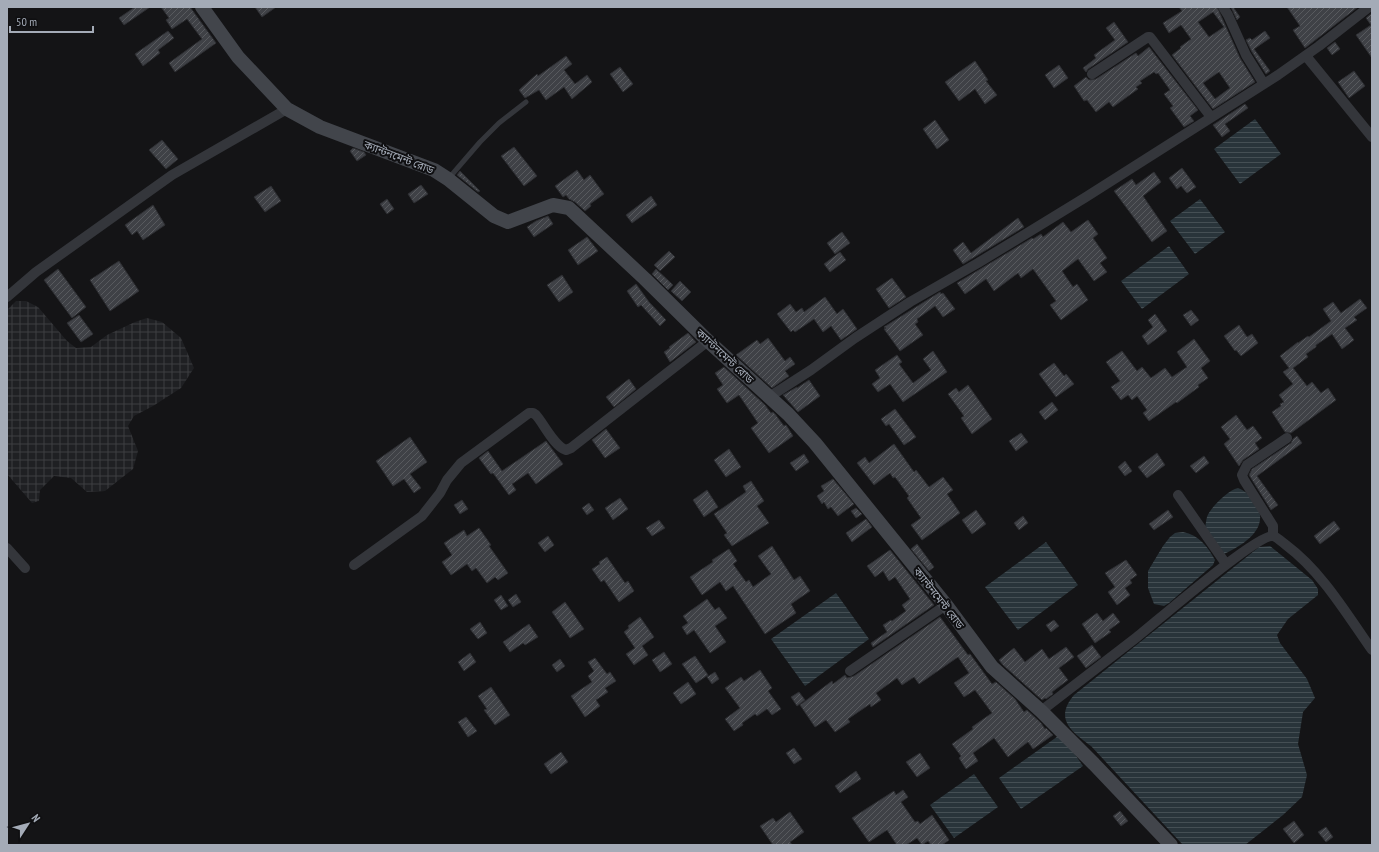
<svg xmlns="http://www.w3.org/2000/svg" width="1379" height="852" viewBox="0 0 1379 852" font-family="'PT Sans Narrow','Noto Sans Bengali',sans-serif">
<defs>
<pattern id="industrial-grid" width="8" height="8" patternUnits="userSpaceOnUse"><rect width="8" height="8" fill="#1f2023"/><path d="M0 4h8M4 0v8" fill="none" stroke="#3d3e41"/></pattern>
<pattern id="water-rules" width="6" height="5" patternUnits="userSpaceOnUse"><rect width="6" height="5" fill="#29343a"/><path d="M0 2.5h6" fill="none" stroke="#454f54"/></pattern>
<pattern id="building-hatch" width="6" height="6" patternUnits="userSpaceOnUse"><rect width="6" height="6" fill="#3f4146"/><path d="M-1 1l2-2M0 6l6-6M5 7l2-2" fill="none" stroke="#585a5e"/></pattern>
</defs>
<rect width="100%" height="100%" fill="#141416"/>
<path fill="url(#industrial-grid)" d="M16 301H26L38 307 67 341 76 348 91 347 107 335 135 322 147 318 162 322 181 338 194 368 181 388 153 406 134 416 128 426 138 451 133 469 105 491 87 492 71 478 54 476 40 490 39 501 32 503 7 474V310Z"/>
<path fill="url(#water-rules)" d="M1255 119 1281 154 1240 184 1214 149Z
M1200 199 1225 232 1195 254 1170 221Z
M1169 246 1189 274 1142 309 1121 281Z
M1238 488C1246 491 1251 497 1256 504 1271 529 1242 546 1222 555L1205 527C1206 524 1206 520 1207 517 1210 508 1228 490 1238 488Z
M1183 532C1199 535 1208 547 1215 560L1213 565 1169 603 1164 606 1154 604 1148 588V571L1163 546 1170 537 1175 533Z
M1046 542 1078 585 1018 630 985 587Z
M1270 546 1312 580 1318 589V595L1288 619 1277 635 1280 643 1307 679 1315 698 1303 712 1298 744 1307 775 1302 797 1283 815 1245 845H1183L1091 746C1071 731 1054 719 1074 695L1259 547Z
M836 593 869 639 805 686 771 639Z
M1061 734 1083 766 1021 809 999 778Z
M974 774 998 807 954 838 930 805Z"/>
<path fill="url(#building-hatch)" stroke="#2d2e32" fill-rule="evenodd" d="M135 7H150L124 25 119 18Z
M161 7H190L216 43 175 72 169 63 202 39 187 19 172 29 166 20 169 18Z
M255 7H276L262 17Z
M1179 7H1217L1240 58 1255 82 1213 109 1172 55 1181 48 1180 47 1191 39 1181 25 1169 33 1163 23 1182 11ZM1213 12 1224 27 1209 37 1198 22ZM1219 72 1230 88 1215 99 1203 83Z
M1231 7H1233L1240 17 1237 20Z
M1287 7H1358L1305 48 1293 30 1300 26Z
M1372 13V58L1356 35 1371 25 1366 18Z
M1114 22 1128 42 1088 69 1086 72 1083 68 1096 58 1094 55 1115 40 1106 28Z
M168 31 174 38 158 50 160 53 143 66 135 54Z
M1265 31 1270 38 1254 49 1270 71 1266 74 1252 52 1246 40 1250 38 1252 40Z
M1335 42 1340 49 1332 55 1327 48Z
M1149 47 1198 110 1190 116 1194 121 1184 127 1170 108 1173 106 1164 94 1170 90 1158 73 1156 74 1154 72 1140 81 1142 83 1136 87 1138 89 1113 107 1109 102 1096 112 1087 100 1084 101 1074 86 1086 77 1089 80 1096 79 1136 53 1138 56Z
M566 56 572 64 564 70 575 84 587 75 592 82 572 99 564 87 546 100 539 90 525 98 519 90 537 74 538 76Z
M975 61 988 80 986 81 997 95 985 104 975 89 959 101 945 82Z
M1059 65 1068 78 1054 88 1045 75Z
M620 67 633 84 623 92 610 74Z
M1354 71 1365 86 1349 98 1338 82Z
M1245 104 1248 108 1225 124 1230 131 1222 137 1213 125Z
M935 120 949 140 937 149 923 129Z
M162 140 178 159 166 169 149 150Z
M514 147 537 176 524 186 501 156Z
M353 148 364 152 366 155 357 161 350 151Z
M1182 168 1196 187 1187 193 1181 186 1177 189 1169 178Z
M577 170 584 180 590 175 604 194 590 204 591 206 585 211 575 202 569 199 566 195 563 197 555 186Z
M460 171 480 191 478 192 457 175Z
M1154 172 1161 182 1143 196 1167 231 1152 242 1114 191 1132 179 1136 185Z
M421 185 428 194 414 203 408 194Z
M271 186 281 201 265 212 254 197Z
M651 196 657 205 632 223 626 215Z
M387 199 394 209 387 214 380 204Z
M153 205 165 225 143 240 137 231 132 235 125 225Z
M548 216 553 224 534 237 527 227 536 221Z
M1018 218 1024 227 963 264 953 250 963 242 971 253Z
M1088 220 1098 234 1093 238 1107 258 1100 263 1107 272 1094 281 1078 259 1062 271 1073 287 1077 284 1088 300 1061 320 1050 305 1056 301 1033 269 1021 278 1018 273 994 291 986 279 965 294 957 283 1032 238 1033 239 1041 234 1043 237 1063 222 1071 232Z
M842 232 850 243 835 254 827 243Z
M587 237 598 251 578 265 568 250Z
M669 251 675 257 660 271 654 265Z
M840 252 846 260 830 272 824 264Z
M119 261 139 291 110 311 90 280Z
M58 269 86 307 72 318 44 280Z
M656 269 673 285 668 290 652 274Z
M562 275 573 292 559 302 547 285Z
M892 278 906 297 889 308 876 289Z
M680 281 691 292 682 301 671 291Z
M636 284 649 302 666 320 660 326 641 305 638 307 627 291Z
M940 292 941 294 943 293 955 309 943 317 935 306 917 319 918 322 915 324 923 335 900 351 884 329 886 328 884 327Z
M825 297 837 314 843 309 857 329 841 340 831 326 823 332 814 319 795 332 793 330 791 332 777 314 790 304 796 312 802 308 804 312Z
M1360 299 1367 308 1354 317 1357 320 1345 328 1354 340 1342 349 1332 334 1316 345V347L1306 354 1308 357 1293 368 1307 386 1312 382 1321 393 1328 388 1336 400 1291 433 1285 432 1272 412 1281 406 1280 404 1284 402 1279 395 1293 384 1283 372 1289 368 1280 356 1298 342V343L1308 336 1309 337 1331 321 1323 309 1333 302 1341 313Z
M1191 310 1199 320 1191 326 1183 315Z
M1155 314 1167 331 1148 345 1142 336 1153 327 1148 320Z
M79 315 93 334 81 342 67 323Z
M1239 325 1247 337 1252 334 1258 343 1241 356 1236 350 1235 351 1224 336Z
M688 333 696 342 670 362 664 352 670 348 669 347Z
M768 338 785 361 790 357 795 364 785 371 789 376 772 388 736 355 757 340 760 344Z
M1194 339 1210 361 1201 368 1208 378 1198 385 1199 387 1177 403 1176 402 1149 421 1143 413 1147 410 1137 396 1132 400 1128 395 1121 400 1111 387 1120 381 1106 362 1122 351 1137 371 1142 367 1151 378 1165 368 1172 377 1187 367 1177 352Z
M933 351 947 372 903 402 890 384 878 392 872 384 880 378 875 370 897 355 902 362 899 364 913 383 931 370 923 359Z
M1054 363 1064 376 1066 374 1074 384 1056 397 1039 374Z
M724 367 765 405 771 413 773 412 775 414 784 426 786 425 793 436 769 453 751 428 758 423 739 395 727 403 717 389 723 385 715 373Z
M629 379 636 389 614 407 606 397Z
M809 380 820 396 798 412 783 395 797 387V388Z
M968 385 992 419 972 434 961 418 964 416 948 394 956 388 959 392Z
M1052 402 1058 410 1045 420 1039 412Z
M895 409 916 437 904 445 889 424 886 426 881 419Z
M1236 415 1247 430 1253 426 1262 438 1255 443 1259 449 1243 460 1239 466 1224 444 1230 439 1221 427Z
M606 429 620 448 605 458 592 440Z
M1021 433 1028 442 1016 451 1009 441Z
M1297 436 1302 443 1257 476 1278 505 1271 510 1249 475 1252 469 1291 443 1293 439Z
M410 437 427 462 410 474 421 488 414 493 404 479 393 486 376 461Z
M546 441 563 464 536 484 528 473 512 484 516 490 509 495 493 473 491 474 479 458 488 451 502 471Z
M894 444 914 472 916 470 929 487 943 477 953 490 947 494 960 513 922 540 911 525 921 518 907 498 909 496 895 477 893 478 890 473 874 485 857 463 865 457 869 463Z
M729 449 741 467 726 477 714 460Z
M1157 453 1165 465 1147 478 1138 467Z
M804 454 809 462 796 471 790 463Z
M1204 456 1209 463 1196 473 1190 466Z
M1125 461 1132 471 1125 476 1118 467Z
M833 479 854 504 838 516 831 507 828 509 824 502 822 504 817 496 824 491 821 486Z
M751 481 764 501 757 506 769 523 732 546 724 535 727 533 714 514 746 492 743 486Z
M707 490 718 507 704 517 693 500Z
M620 498 628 509 613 520 605 508Z
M462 500 468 509 460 514 454 505Z
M589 503 594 510 587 515 582 508Z
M856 508 862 514 856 518 851 511Z
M976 510 986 524 972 534 962 520Z
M1168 510 1173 517 1154 530 1149 524Z
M1023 516 1028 523 1019 530 1014 523Z
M866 519 872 527 852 542 846 533Z
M659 520 665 528 652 536 646 528Z
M1334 521 1340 529 1320 544 1314 536Z
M479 528 491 545 489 546 508 573 498 580 495 577 487 583 476 568 472 571 467 564 451 575 442 562 452 555 444 543 464 530 467 536Z
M548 536 554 545 545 552 538 543Z
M917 544 934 567 929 571 911 549Z
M772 546 794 580 800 576 810 591 791 604 796 613 765 634 733 586 726 591 720 582 702 595 690 577 713 562 712 560 729 549 737 561 733 564 746 582 749 580 753 587 771 574 758 556Z
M890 550 934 605 873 647 871 643 887 632 883 625 891 620 892 621 906 611 902 605 910 599 895 577 889 581 883 571 875 577 867 566Z
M607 557 625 583 628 581 634 591 619 602 604 580 601 582 592 569 600 564 599 562Z
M1126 560 1137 575 1130 580 1132 583 1125 588 1130 595 1117 605 1108 592 1115 587 1105 573Z
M516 594 521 602 513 607 508 600Z
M501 595 508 606 501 610 494 600Z
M707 599 715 610 719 607 727 618 715 626 726 642 710 653 694 630 687 635 682 627 688 623 683 616Z
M565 602 584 629 570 638 552 612Z
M1097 613 1103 621 1113 613 1120 622 1109 630 1111 632 1095 643 1082 624Z
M640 617 654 637 642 646 648 655 634 665 626 654 635 648 624 632 629 628 628 626Z
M940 617 968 655 970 654 992 684 996 682 1015 699 1024 712 1027 710 1041 723 1045 729 1046 728 1053 735 1033 749 1028 742 1008 757 994 738 973 753 978 761 966 769 959 758 961 756 952 744 973 729 972 727 992 713 975 690 964 697 954 683 969 673 958 657 919 684 914 677 902 685 897 678 876 693 881 700 871 707 870 704 848 719 850 722 835 732 826 720 815 727 800 705 832 681 833 684 845 675 847 678 854 676Z
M1054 620 1059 626 1051 632 1046 625Z
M480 622 487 633 478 639 470 629Z
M529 624 538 637 525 645 523 643 510 652 503 642Z
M1092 645 1101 657 1086 668 1077 656Z
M1066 647 1074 657 1059 668 1068 680 1052 692 1053 694 1046 699 1045 698 1042 700 1003 665 999 660 1014 648 1025 662 1042 649 1049 659Z
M664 652 672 664 660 672 652 660Z
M470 653 476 662 464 671 458 662Z
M695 656 708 675 696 683 682 664Z
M595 658 607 674 610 672 616 681 605 688 608 692 596 700 600 706 585 717 571 696 592 682 588 676 594 671 588 662Z
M560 659 565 666 557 672 552 665Z
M760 670 772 688 768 691 781 709 772 715 767 709 757 716 755 714 742 723 743 725 734 731 725 719 740 708 725 688 741 677 744 681Z
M715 672 719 679 712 684 707 677Z
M688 682 696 694 681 704 673 693Z
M491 687 510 715 495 725 484 710 487 709 478 696Z
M799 692 805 700 797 706 791 697Z
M466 717 477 731 468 737 458 722Z
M794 748 802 759 794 764 786 753Z
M561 752 568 762 551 774 544 764Z
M920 753 930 768 917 777 906 762Z
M856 771 861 779 840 793 835 786Z
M903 790 908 797 901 802 915 822 918 821 920 824 932 815 949 840 942 845H931L928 841 922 845 917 838 906 845H897L887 830 869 842 852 818 894 791 896 795Z
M1120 811 1128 821 1121 826 1113 816Z
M790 812 804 832 790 842 792 845H773L760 826 773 818 776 822Z
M1294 821 1304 835 1294 843 1283 829Z
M1326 827 1333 837 1326 842 1318 832Z"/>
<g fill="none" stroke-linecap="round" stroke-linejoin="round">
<path stroke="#34363b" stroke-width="5" d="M449 178 480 142 499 123 526 102"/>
<path stroke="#34363b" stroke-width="10" d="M1223 7 1228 15 1246 55 1264 84
M1306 56 1372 137
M1092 74 1148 37H1150L1211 117
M7 297 36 272 172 175 287 109
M769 397 811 370 855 338 910 302 978 263 1086 197 1278 75 1319 46 1369 7
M1178 495 1226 564
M1273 536V526L1244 480 1242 475 1247 465 1287 438
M7 548 25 568
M354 565 422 516 440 493 447 480 461 463 529 413H533L536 415C544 424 554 446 566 450L571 448 708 341
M850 671 946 605
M1041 711C1073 686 1105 662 1137 637 1156 622 1257 534 1273 536 1277 537 1282 542 1286 545 1322 572 1346 613 1372 650"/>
<path stroke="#42454b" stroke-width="14" d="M202 7 238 57 287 109 320 127 434 170 448 179 494 216 508 222 553 205 569 208 645 279 708 341 788 414 815 443 946 605 992 667 1041 711 1094 764 1171 845"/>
</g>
<g text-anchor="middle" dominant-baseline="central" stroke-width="4" stroke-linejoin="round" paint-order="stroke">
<g font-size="11" fill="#a4abb7" stroke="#0f0f11">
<text transform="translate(399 157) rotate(21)">ক্যান্টনমেন্ট রোড</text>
<text transform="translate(725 356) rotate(43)">ক্যান্টনমেন্ট রোড</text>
<text transform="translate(939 598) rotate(52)">ক্যান্টনমেন্ট রোড</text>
</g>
</g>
<rect width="1379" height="852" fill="none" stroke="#a4abb7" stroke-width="16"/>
<g transform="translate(28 824) rotate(54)" stroke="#0f0f11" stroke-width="3" paint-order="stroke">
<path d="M0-3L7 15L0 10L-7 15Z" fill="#a4abb7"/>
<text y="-6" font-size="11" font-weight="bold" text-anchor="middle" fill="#a4abb7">N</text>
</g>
<path d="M10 26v6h83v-6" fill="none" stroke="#a4abb7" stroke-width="2"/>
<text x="16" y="26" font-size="12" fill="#a4abb7" stroke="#0f0f11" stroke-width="3" paint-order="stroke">50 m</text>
</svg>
